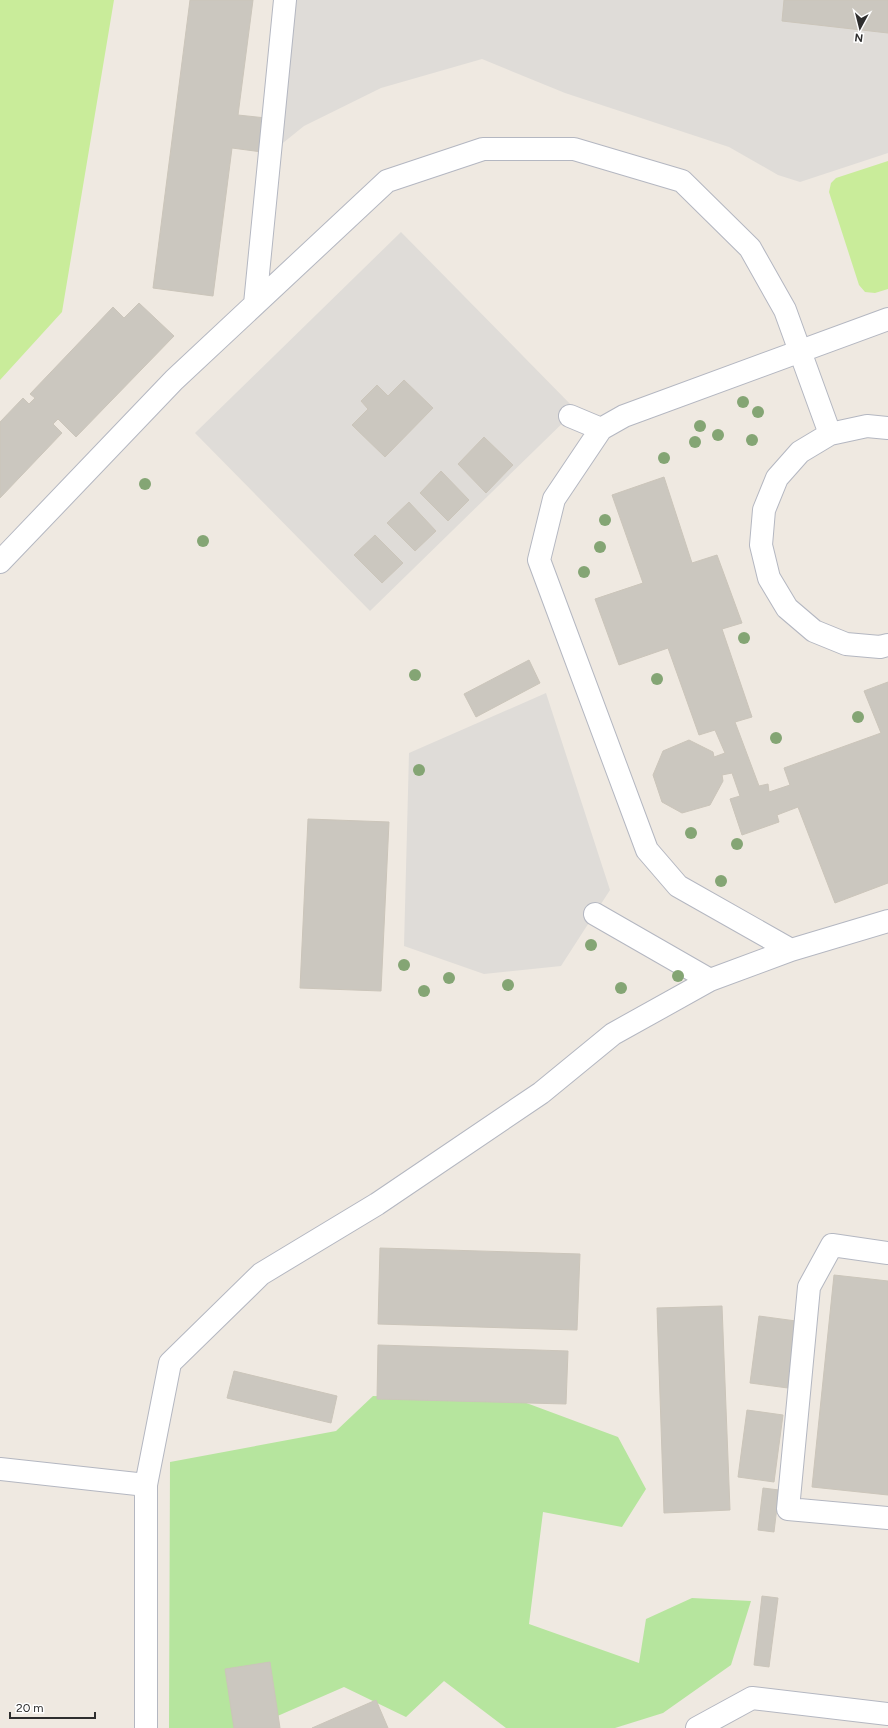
<svg xmlns="http://www.w3.org/2000/svg" width="888" height="1728" viewBox="0 0 888 1728" font-family="Figtree,sans-serif">
<rect width="100%" height="100%" fill="#efe9e1"/>
<path fill="#b6e59e" d="M373 1396 521 1401 618 1437 646 1489 622 1527 543 1512 529 1624 639 1663 646 1619 692 1598 751 1601 731 1665 663 1713 615 1728H506L444 1681 406 1717 344 1687 250 1728H169L170 1462 336 1431Z"/>
<path fill="#c9ec9a" d="M0 0H114L62 312 0 380Z
M888 161V289L875 293 865 292 859 285 829 192 831 183 836 178Z"/>
<path fill="#dfdcd8" d="M278 0H888V153L800 182 778 175 729 147 565 93 482 59 381 88 304 126 268 155Z
M401 232 576 410 370 611 195 433Z
M546 693 610 890 561 966 484 974 404 946 409 753Z"/>
<path fill="#cbc7bf" stroke="#cbc5ba" d="M190 0H253L238 115 266 118 262 152 232 148 213 296 153 288Z
M784 0H888V33L782 21Z
M139 303 174 336 76 437 58 419 53 424 62 433 0 498V422L23 398 29 404 35 398 30 394 113 307 124 318Z
M404 380 433 408 385 457 352 425 368 409 361 401 377 385 388 396Z
M484 437 513 465 486 493 458 464Z
M441 471 469 500 448 521 420 493Z
M664 477 692 563 717 555 742 623 722 629 752 717 735 722 759 786 768 784 769 792 790 785 784 768 881 733 864 691 888 682V883L835 903 798 807 777 815 779 822 742 835 730 799 740 796 732 773 722 775 723 781 710 805 682 813 662 802 653 775 663 751 689 740 713 752 714 757 725 753 715 730 699 735 668 648 619 665 595 599 643 583 612 495Z
M409 502 436 531 415 551 387 523Z
M375 535 403 563 382 583 354 555Z
M529 660 540 683 476 717 464 694Z
M308 819 389 822 381 991 300 988Z
M380 1248 580 1254 577 1330 378 1324Z
M834 1275 888 1281V1495L812 1487Z
M722 1306 730 1510 664 1513 657 1308Z
M759 1316 796 1321 788 1388 750 1383Z
M378 1345 568 1351 566 1404 377 1399Z
M234 1371 337 1396 331 1423 227 1398Z
M747 1410 783 1415 774 1482 738 1477Z
M763 1488 779 1490 774 1532 758 1530Z
M762 1596 778 1598 769 1667 754 1665Z
M270 1662 280 1728H234L225 1669Z
M376 1700 388 1728H312Z"/>
<g fill="none" stroke-linecap="round" stroke-linejoin="round">
<g stroke="#b4b7c1" stroke-width="24">
<path id="minor" d="M255 304 285 0
M888 319 624 416 601 429 554 499 539 560 647 850 678 886 791 950 888 921
M570 416 601 429
M888 428 867 426 830 434 800 452 777 478 764 510 761 545 769 578 787 608 814 631 846 644 880 647 888 645
M0 562 174 380 387 181 483 149H574L682 181 750 248 785 310 830 434
M595 914 710 980
M888 1253 832 1245 809 1287 788 1509 888 1518
M0 1469 146 1485
M146 1728V1485L170 1363 261 1274 377 1204 541 1093 613 1034 710 980 791 950
M697 1728 752 1698 888 1714"/>
</g>
<use href="#minor" stroke="#fff" stroke-width="22"/>
</g>
<g fill="#84a574">
<circle cx="743" cy="402" r="6"/>
<circle cx="758" cy="412" r="6"/>
<circle cx="700" cy="426" r="6"/>
<circle cx="718" cy="435" r="6"/>
<circle cx="752" cy="440" r="6"/>
<circle cx="695" cy="442" r="6"/>
<circle cx="664" cy="458" r="6"/>
<circle cx="145" cy="484" r="6"/>
<circle cx="605" cy="520" r="6"/>
<circle cx="203" cy="541" r="6"/>
<circle cx="600" cy="547" r="6"/>
<circle cx="584" cy="572" r="6"/>
<circle cx="744" cy="638" r="6"/>
<circle cx="415" cy="675" r="6"/>
<circle cx="657" cy="679" r="6"/>
<circle cx="858" cy="717" r="6"/>
<circle cx="776" cy="738" r="6"/>
<circle cx="419" cy="770" r="6"/>
<circle cx="691" cy="833" r="6"/>
<circle cx="737" cy="844" r="6"/>
<circle cx="721" cy="881" r="6"/>
<circle cx="591" cy="945" r="6"/>
<circle cx="404" cy="965" r="6"/>
<circle cx="678" cy="976" r="6"/>
<circle cx="449" cy="978" r="6"/>
<circle cx="508" cy="985" r="6"/>
<circle cx="621" cy="988" r="6"/>
<circle cx="424" cy="991" r="6"/>
</g>
<g transform="translate(860 28) rotate(187)" stroke="#ffffff" stroke-width="3" paint-order="stroke">
<path d="M0-3L7 15L0 10L-7 15Z" fill="#2e2e2e"/>
<text y="-6" font-size="11" font-weight="bold" text-anchor="middle" fill="#2e2e2e">N</text>
</g>
<path d="M10 1712v6h85v-6" fill="none" stroke="#2e2e2e" stroke-width="2"/>
<text x="16" y="1712" font-size="12" fill="#2e2e2e" stroke="#ffffff" stroke-width="3" paint-order="stroke">20 m</text>
</svg>
